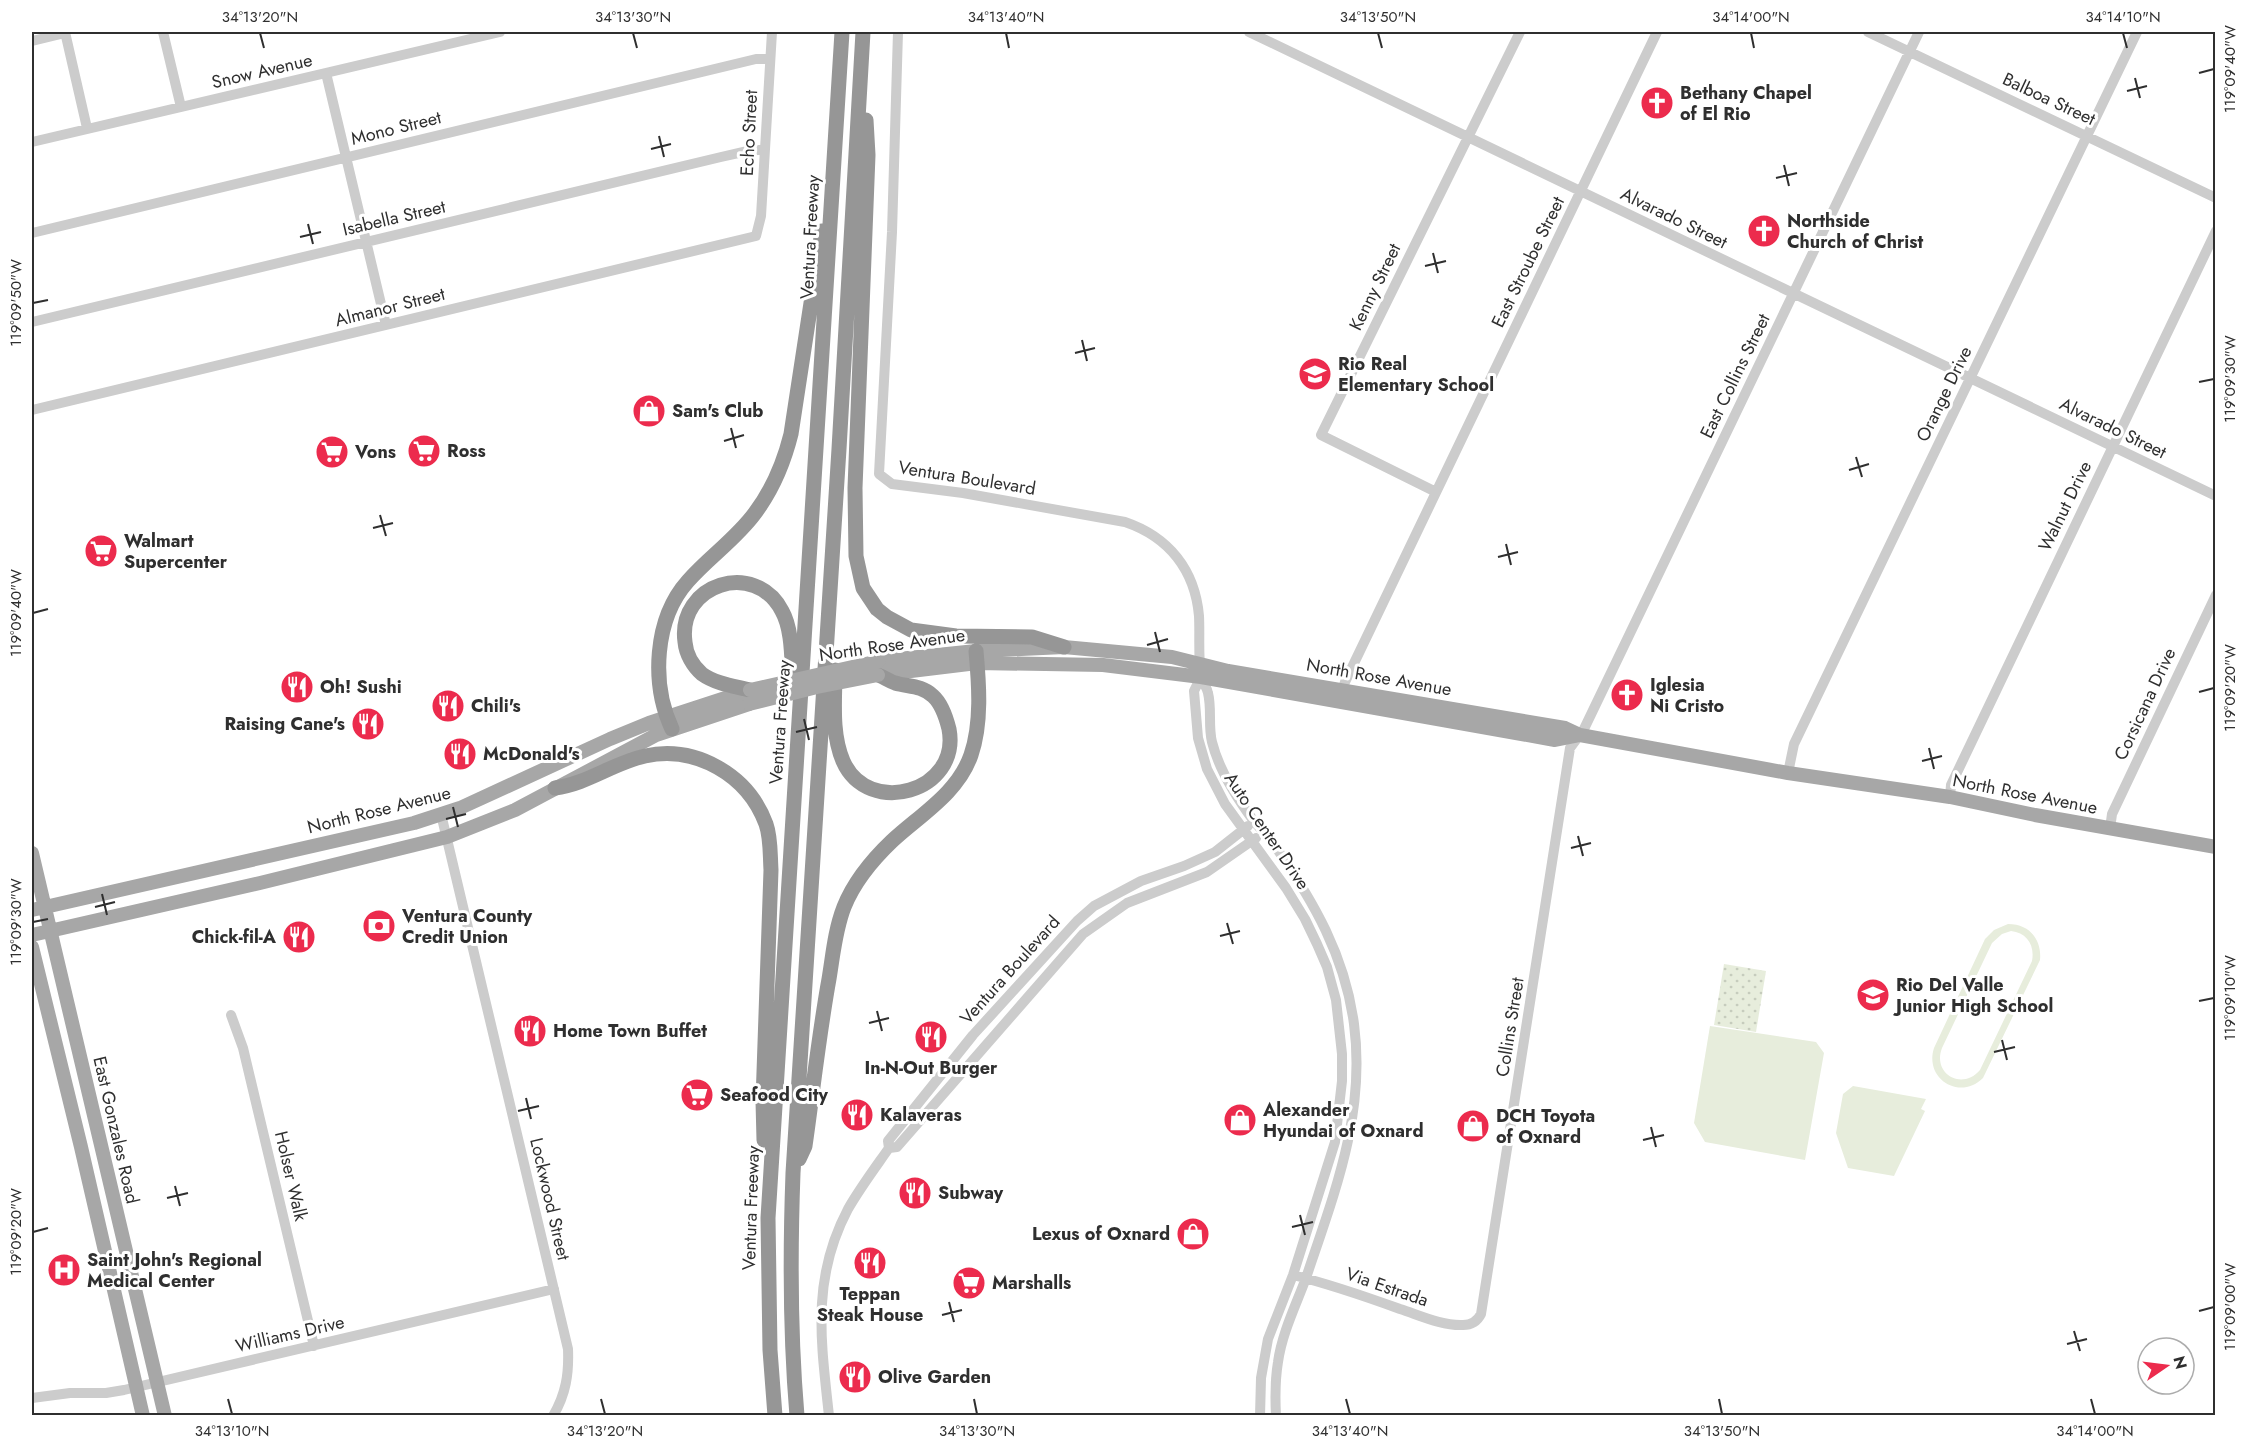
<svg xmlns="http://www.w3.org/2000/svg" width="2247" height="1447" viewBox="0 0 2247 1447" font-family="Jost,sans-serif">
<defs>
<pattern id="park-dots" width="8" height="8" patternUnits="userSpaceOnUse" patternTransform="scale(1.5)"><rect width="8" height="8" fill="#e7eddc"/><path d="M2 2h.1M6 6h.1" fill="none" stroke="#c6ccbd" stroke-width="1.8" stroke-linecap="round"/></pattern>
</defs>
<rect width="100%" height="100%" fill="#fff"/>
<path fill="#e7eddc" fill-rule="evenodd" d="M2008 924C2030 924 2042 940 2040 960L1983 1078C1960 1101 1924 1079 1934 1048L1985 939 1994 930ZM2011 931C2027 933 2035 945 2032 961L1980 1070C1962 1091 1932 1074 1942 1048L1992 943 2002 934Z
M1710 1026 1816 1042 1824 1053 1805 1160 1705 1142 1694 1123Z
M1853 1086 1926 1099 1921 1109 1925 1111 1894 1176 1848 1168 1836 1133 1843 1094Z"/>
<path fill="url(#park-dots)" d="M1724 964 1766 971 1756 1032 1714 1025Z"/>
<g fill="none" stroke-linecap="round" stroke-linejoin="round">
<path stroke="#ccc" stroke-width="10" d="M65 32 87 128
M163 32 181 107
M898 32 892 232 879 474 892 484 963 493 1125 522C1169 537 1195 570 1199 616 1200 636 1198 656 1201 675 1202 682 1207 687 1208 693 1212 709 1208 726 1212 742 1219 770 1236 797 1253 820 1260 829 1269 837 1275 846 1314 902 1345 956 1354 1024 1366 1115 1334 1194 1306 1278 1296 1305 1282 1333 1278 1362 1275 1380 1275 1397 1276 1416
M1249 32 2216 496
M1868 32 2216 198
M32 41 65 33
M326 73 386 325
M32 142 500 32
M32 233 702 72 756 59H769
M32 322 721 157 752 150H764
M32 410 756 236 761 216 772 32
M1436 492 1321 435 1520 32
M1201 677 1194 691 1198 738 1207 769 1225 804 1286 888 1305 919 1317 944 1327 967 1336 1000 1342 1054V1081L1335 1142 1293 1275 1268 1339 1261 1378 1260 1416
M1340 698 1345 682 1657 32
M1788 773 1794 744 2137 32
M1950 797 1951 785 2216 231
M441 814 568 1349C569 1374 566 1394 553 1416
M2110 829 2112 814 2216 595
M231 1015 243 1048 314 1346
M889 1148 897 1147 1083 934 1127 903 1207 872 1256 838
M1293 1275C1329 1284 1364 1296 1400 1309 1419 1315 1442 1326 1463 1325 1471 1325 1477 1322 1481 1314L1570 748 1584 729 1919 32
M32 1398 70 1393H106L124 1390 554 1289
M829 1416C821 1341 811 1279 848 1209 860 1188 875 1168 889 1148L888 1141 973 1035 1077 921 1094 906 1141 881 1184 866 1215 852 1248 826"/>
<path stroke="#a7a7a7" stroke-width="14" d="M879 661 976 651 1064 647 1172 657 1228 671 1565 728 1580 735 1788 773 1950 797 2035 815 2216 847
M878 675 977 663 1103 665 1201 677 1555 740 1580 735
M32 853 165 1416
M32 910 414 823 460 808 610 739 649 723 750 690
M32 935 260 883 447 837 515 810 656 735 749 704
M32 947 81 1147 143 1416"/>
<path stroke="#969696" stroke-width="15" d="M866 120 868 155 855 488 856 556 863 588 877 609 887 617 911 630 956 636 1032 637 1064 647
M835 670C835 700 831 733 843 761 868 818 961 792 949 729 946 717 942 704 933 696 921 685 909 687 895 683 889 681 884 677 878 675
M750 690C734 686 716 684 702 674 693 666 686 654 685 642 677 584 755 559 782 611 794 632 791 668 794 692
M672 729C651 684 654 619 688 581 709 557 736 539 755 513 773 489 784 462 791 434L822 231
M555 788C587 784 613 763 645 756 696 745 748 775 766 824 771 838 770 855 771 870L763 1101 764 1140
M799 1159 805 1146C813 1090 819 1034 829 979 833 955 835 930 844 907 854 882 872 860 892 841 920 815 958 793 971 755 982 723 979 684 976 651
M775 1416 770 1350 768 1218 842 32
M797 1416C790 1334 790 1254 793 1173L839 449 863 32"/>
<path stroke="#a7a7a7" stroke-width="14" d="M750 690 879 661
M749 704 817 687 878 675"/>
</g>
<path fill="none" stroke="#2f2f2f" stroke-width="2" d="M260 33 264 48M633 33 637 48M1006 33 1009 48M1378 33 1382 48M1751 33 1754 48M2123 33 2127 48M2199 73 2214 69M2135 78 2140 98M2127 91 2147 86M659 136 664 157M651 149 671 144M1784 165 1789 186M1776 178 1797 173M308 224 313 244M300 237 321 232M1433 253 1438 273M1425 266 1446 261M33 303 48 300M1082 340 1087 361M1075 353 1095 348M2199 382 2214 379M731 428 736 448M724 441 744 435M1856 457 1862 477M1849 470 1869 464M380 515 386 536M373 528 393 523M1506 544 1511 565M1498 557 1518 552M33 613 48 609M1155 632 1160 652M1147 645 1168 639M2199 692 2214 688M804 719 809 740M796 732 817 727M1929 748 1934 769M1922 761 1942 756M453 807 458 827M446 819 466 814M1578 836 1583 856M1571 848 1591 843M102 894 107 915M95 907 115 902M33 922 48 919M1227 923 1233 944M1220 936 1240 931M2199 1001 2214 998M877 1011 882 1031M869 1023 889 1018M2002 1040 2007 1060M1994 1052 2015 1047M526 1098 531 1119M518 1111 539 1106M1651 1127 1656 1147M1643 1140 1664 1135M175 1186 180 1206M167 1198 188 1193M1300 1215 1305 1235M1292 1227 1313 1222M33 1232 48 1228M949 1302 954 1322M2199 1311 2214 1307M942 1315 962 1310M2074 1331 2080 1351M2067 1344 2087 1339M228 1399 232 1414M601 1399 605 1414M974 1399 977 1414M1346 1399 1350 1414M1719 1399 1722 1414M2091 1399 2095 1414"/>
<defs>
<g id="church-disc" transform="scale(1.725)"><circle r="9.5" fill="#ec2b4d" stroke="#fff"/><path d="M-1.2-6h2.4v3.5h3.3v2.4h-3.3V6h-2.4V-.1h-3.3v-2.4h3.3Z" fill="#fff"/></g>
<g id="school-disc" transform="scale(1.725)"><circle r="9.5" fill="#ec2b4d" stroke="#fff"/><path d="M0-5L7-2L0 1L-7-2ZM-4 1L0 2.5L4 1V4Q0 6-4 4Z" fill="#fff"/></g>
<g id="shop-disc" transform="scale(1.725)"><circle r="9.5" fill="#ec2b4d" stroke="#fff"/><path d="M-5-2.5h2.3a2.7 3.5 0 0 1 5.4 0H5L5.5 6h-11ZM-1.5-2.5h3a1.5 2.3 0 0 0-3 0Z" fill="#fff"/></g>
<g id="supermarket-disc" transform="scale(1.725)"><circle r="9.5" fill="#ec2b4d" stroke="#fff"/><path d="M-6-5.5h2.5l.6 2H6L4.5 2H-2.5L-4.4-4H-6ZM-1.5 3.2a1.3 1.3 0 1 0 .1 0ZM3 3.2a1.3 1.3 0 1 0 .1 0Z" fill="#fff"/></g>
<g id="restaurant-disc" transform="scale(1.725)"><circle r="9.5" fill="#ec2b4d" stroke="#fff"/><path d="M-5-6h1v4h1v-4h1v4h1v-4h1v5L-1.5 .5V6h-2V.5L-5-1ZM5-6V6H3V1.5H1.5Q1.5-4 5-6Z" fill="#fff"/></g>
<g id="bank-disc" transform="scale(1.725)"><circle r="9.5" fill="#ec2b4d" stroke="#fff"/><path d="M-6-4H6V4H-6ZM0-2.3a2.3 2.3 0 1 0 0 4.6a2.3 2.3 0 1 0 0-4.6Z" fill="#fff"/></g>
<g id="hospital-disc" transform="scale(1.725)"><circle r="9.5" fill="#ec2b4d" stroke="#fff"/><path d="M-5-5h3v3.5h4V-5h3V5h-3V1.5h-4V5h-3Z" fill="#fff"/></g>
</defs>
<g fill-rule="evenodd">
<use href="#church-disc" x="1657" y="103"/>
<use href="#church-disc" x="1764" y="231"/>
<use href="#school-disc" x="1315" y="374"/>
<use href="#shop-disc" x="649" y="411"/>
<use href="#supermarket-disc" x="424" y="451"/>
<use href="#supermarket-disc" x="332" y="452"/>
<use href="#supermarket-disc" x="101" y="551"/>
<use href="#restaurant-disc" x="297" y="687"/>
<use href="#church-disc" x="1627" y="695"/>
<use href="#restaurant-disc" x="448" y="706"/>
<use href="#restaurant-disc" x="368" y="724"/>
<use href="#restaurant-disc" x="460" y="754"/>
<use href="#bank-disc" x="379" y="926"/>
<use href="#restaurant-disc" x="299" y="937"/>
<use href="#school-disc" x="1873" y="995"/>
<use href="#restaurant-disc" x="530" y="1031"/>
<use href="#restaurant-disc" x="931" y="1037"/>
<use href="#supermarket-disc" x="697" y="1095"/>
<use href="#restaurant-disc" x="857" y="1115"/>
<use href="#shop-disc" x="1240" y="1120"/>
<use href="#shop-disc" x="1473" y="1126"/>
<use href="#restaurant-disc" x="915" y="1193"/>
<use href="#shop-disc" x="1193" y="1234"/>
<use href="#restaurant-disc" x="870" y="1263"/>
<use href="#hospital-disc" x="64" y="1270"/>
<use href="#supermarket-disc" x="969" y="1283"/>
<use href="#restaurant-disc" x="855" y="1377"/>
</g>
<g text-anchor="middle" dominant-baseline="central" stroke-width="6" stroke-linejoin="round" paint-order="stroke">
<g font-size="18" fill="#2f2f2f" stroke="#fff">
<text transform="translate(262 71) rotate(-13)">Snow Avenue</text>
<text transform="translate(2049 99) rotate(25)">Balboa Street</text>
<text transform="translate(396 128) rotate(-14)">Mono Street</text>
<text transform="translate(749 133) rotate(-87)">Echo Street</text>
<text transform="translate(394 218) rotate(-13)">Isabella Street</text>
<text transform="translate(1674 218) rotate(26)">Alvarado Street</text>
<text transform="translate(810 237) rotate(-87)">Ventura Freeway</text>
<text transform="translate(1528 262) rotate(-64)">East Stroube Street</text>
<text transform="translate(1375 287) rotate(-64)">Kenny Street</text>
<text transform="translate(390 307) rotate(-14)">Almanor Street</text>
<text transform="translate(1735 376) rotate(-64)">East Collins Street</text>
<text transform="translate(1944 394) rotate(-64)">Orange Drive</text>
<text transform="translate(2113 428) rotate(26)">Alvarado Street</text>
<text transform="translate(967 478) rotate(9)">Ventura Boulevard</text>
<text transform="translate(2065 506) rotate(-64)">Walnut Drive</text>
<text transform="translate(892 645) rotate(-8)">North Rose Avenue</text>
<text transform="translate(1379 677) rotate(10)">North Rose Avenue</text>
<text transform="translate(2145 704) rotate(-65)">Corsicana Drive</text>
<text transform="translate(780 722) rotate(-86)">Ventura Freeway</text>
<text transform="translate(2025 794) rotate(11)">North Rose Avenue</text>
<text transform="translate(379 810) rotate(-14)">North Rose Avenue</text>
<text transform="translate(1267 831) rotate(56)">Auto Center Drive</text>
<text transform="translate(1010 970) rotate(-48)">Ventura Boulevard</text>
<text transform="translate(1510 1027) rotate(-81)">Collins Street</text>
<text transform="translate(116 1130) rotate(77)">East Gonzales Road</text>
<text transform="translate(291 1176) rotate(77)">Holser Walk</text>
<text transform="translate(550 1199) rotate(77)">Lockwood Street</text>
<text transform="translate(751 1208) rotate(-88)">Ventura Freeway</text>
<text transform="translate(1387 1287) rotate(19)">Via Estrada</text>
<text transform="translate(290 1334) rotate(-13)">Williams Drive</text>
</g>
<g font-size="18" font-weight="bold" fill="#2f2f2f" stroke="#fff" text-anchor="start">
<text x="1680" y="93">Bethany Chapel<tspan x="1680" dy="21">of El Rio</tspan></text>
<text x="1787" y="221">Northside<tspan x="1787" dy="21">Church of Christ</tspan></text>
<text x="1338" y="364">Rio Real<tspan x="1338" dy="21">Elementary School</tspan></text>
<text x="672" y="411">Sam's Club</text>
<text x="447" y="451">Ross</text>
<text x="355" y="452">Vons</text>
<text x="124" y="541">Walmart<tspan x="124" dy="21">Supercenter</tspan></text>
<text x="1650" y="685">Iglesia<tspan x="1650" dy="21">Ni Cristo</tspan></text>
<text x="320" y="687">Oh! Sushi</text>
<text x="471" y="706">Chili's</text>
<text x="345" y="724" text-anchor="end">Raising Cane's</text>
<text x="483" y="754">McDonald's</text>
<text x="402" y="916">Ventura County<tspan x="402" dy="21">Credit Union</tspan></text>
<text x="276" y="937" text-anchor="end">Chick-fil-A</text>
<text x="1896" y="985">Rio Del Valle<tspan x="1896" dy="21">Junior High School</tspan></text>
<text x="553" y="1031">Home Town Buffet</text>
<text x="931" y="1068" text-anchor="middle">In-N-Out Burger</text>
<text x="720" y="1095">Seafood City</text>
<text x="1263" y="1110">Alexander<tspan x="1263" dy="21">Hyundai of Oxnard</tspan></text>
<text x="880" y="1115">Kalaveras</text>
<text x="1496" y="1116">DCH Toyota<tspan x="1496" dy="21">of Oxnard</tspan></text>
<text x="938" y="1193">Subway</text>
<text x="1170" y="1234" text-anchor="end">Lexus of Oxnard</text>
<text x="87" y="1260">Saint John's Regional<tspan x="87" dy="21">Medical Center</tspan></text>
<text x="992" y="1283">Marshalls</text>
<text x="870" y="1294" text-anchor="middle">Teppan<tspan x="870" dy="21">Steak House</tspan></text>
<text x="878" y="1377">Olive Garden</text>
</g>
</g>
<rect width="2247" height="1447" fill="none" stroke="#ffffff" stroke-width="66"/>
<g transform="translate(2166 1366) rotate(76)"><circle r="28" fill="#ffffff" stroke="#acacac" stroke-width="1.5"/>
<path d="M0-4.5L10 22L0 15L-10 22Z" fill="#ec2b4d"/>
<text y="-9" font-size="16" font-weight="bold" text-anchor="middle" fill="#2f2f2f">N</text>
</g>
<rect x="33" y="33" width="2181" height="1381" fill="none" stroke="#2f2f2f" stroke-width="2"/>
<g font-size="15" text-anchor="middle" fill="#2f2f2f">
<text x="260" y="22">34°13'20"N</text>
<text x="633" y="22">34°13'30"N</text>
<text x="1006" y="22">34°13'40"N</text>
<text x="1378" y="22">34°13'50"N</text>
<text x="1751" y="22">34°14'00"N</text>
<text x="2123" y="22">34°14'10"N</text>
<text transform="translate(2230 69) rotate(-90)" y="5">119°09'40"W</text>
<text transform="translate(16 303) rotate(-90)" y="5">119°09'50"W</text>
<text transform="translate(2230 379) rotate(-90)" y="5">119°09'30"W</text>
<text transform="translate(16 613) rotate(-90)" y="5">119°09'40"W</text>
<text transform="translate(2230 688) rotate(-90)" y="5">119°09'20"W</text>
<text transform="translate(16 922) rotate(-90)" y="5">119°09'30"W</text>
<text transform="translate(2230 998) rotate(-90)" y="5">119°09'10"W</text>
<text transform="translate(16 1232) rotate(-90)" y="5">119°09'20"W</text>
<text transform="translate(2230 1307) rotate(-90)" y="5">119°09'00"W</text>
<text x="232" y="1436">34°13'10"N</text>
<text x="605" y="1436">34°13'20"N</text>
<text x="977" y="1436">34°13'30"N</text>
<text x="1350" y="1436">34°13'40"N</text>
<text x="1722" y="1436">34°13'50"N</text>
<text x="2095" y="1436">34°14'00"N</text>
</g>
</svg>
